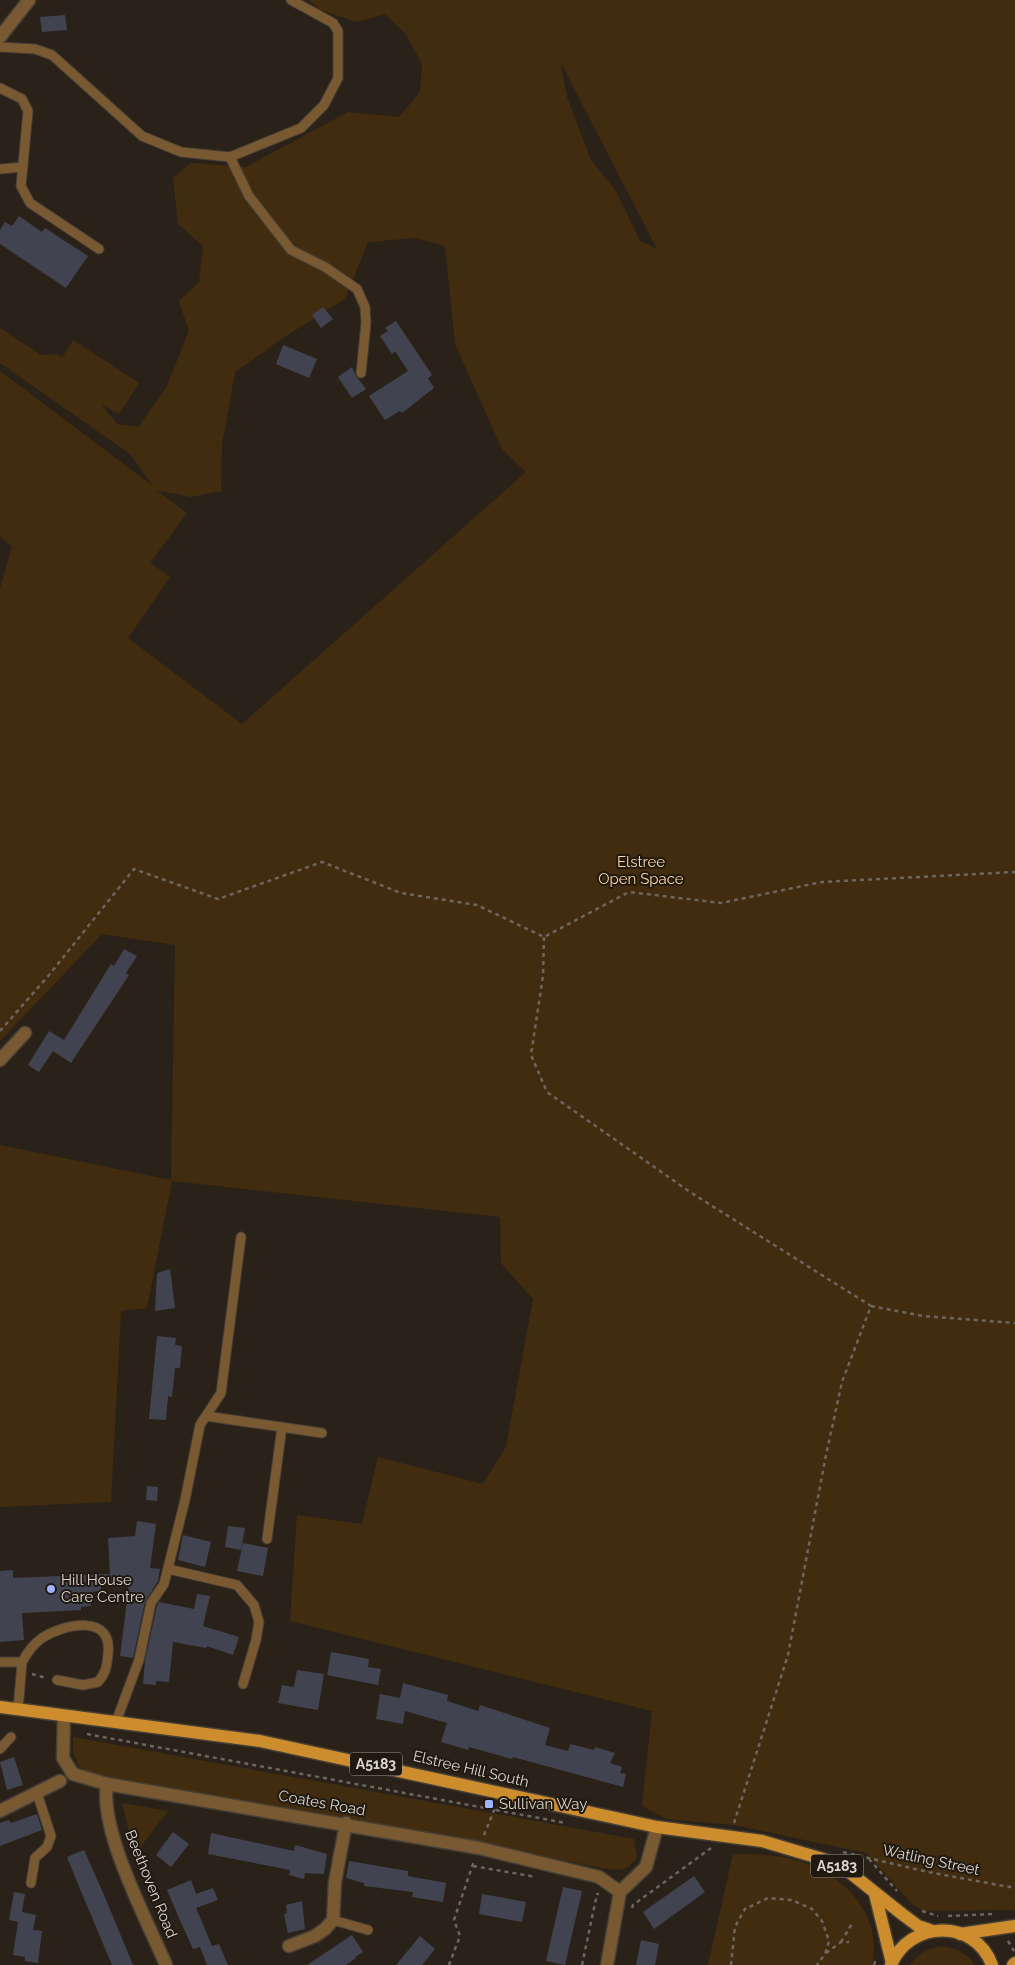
<svg xmlns="http://www.w3.org/2000/svg" width="1015" height="1965" viewBox="0 0 1015 1965" font-family="Raleway,sans-serif">
<rect width="100%" height="100%" fill="#2a2219"/>
<path fill="#422c0f" fill-rule="evenodd" d="M309 0H1015V1910L925 1911 913 1905 866 1853 734 1825 666 1819 642 1806 652 1711 290 1621 297 1515 362 1524 378 1457 483 1484 506 1447 533 1299 501 1263 500 1217 172 1181 147 1308 121 1311 111 1502 0 1507V1145L171 1180 175 945 102 934 0 1041V588L12 547 0 536V371L154 487 130 454 0 363V328L41 355 58 354 62 358 73 340 139 383 119 414 101 404 117 424 138 427 166 388 189 331 179 301 199 282 203 246 178 224 173 178 191 163 246 167 348 112 399 117 420 92 422 64 405 33 385 14 357 22 320 10ZM561 65H562L657 249 640 241 616 191 591 160 567 97ZM415 238 445 246 455 344 502 449 526 472 242 724 128 638 170 577 150 563 187 513 156 490 191 497 221 491 222 445 235 372 286 336 345 299 368 242Z
M73 1737 634 1839 637 1857C631 1866 626 1870 614 1870L96 1775 79 1767 73 1752Z
M122 1803 168 1811 135 1854Z
M733 1854C747 1854 761 1854 775 1856 829 1862 885 1905 872 1965H708Z
M942 1946C957 1949 967 1953 975 1965H910C919 1953 928 1948 942 1946Z"/>
<path fill="#414450" d="M65 15 67 30 42 32 40 17Z
M19 216 42 232 45 228 88 256 66 288 0 244V230L5 222 12 226Z
M323 307 333 319 321 328 312 315Z
M396 321 432 375 428 378 434 388 402 413 400 411 385 420 369 396 408 371 395 351 392 354 380 336 388 331 385 328Z
M283 345 317 359 309 378 276 364Z
M352 367 356 376 366 389 352 398 338 377Z
M124 949 137 956 126 973 129 975 71 1063 53 1051 39 1072 28 1065 49 1031 64 1040 111 964 114 966Z
M170 1269 175 1308 155 1311 157 1273Z
M157 1336 176 1338 175 1345 182 1346 180 1368H175L172 1397 168 1396 166 1420 149 1419Z
M147 1486 158 1487 157 1501 146 1500Z
M137 1521 156 1524 150 1568 160 1569 158 1581 145 1602 133 1658 120 1656 129 1585 101 1586V1591L90 1592 91 1606 81 1607V1610L22 1613 24 1640 0 1642V1571L13 1570V1578L110 1574 108 1538 135 1536Z
M228 1526 245 1528 241 1550 225 1547Z
M183 1535 211 1542 205 1567 178 1560Z
M243 1543 268 1548 263 1576 237 1571Z
M197 1594 210 1596 203 1626 239 1637 233 1655 207 1646 206 1648 173 1642 169 1682 156 1681V1685L143 1684 145 1660 157 1606 159 1602 194 1609Z
M331 1652 369 1659 368 1667 381 1669 378 1685 327 1675Z
M297 1670 324 1674 318 1710 278 1703 282 1685 294 1687Z
M403 1683 448 1695 447 1701 478 1711 480 1705 550 1728 545 1745 568 1751 570 1744 594 1750 595 1747 615 1753 610 1763 622 1767 620 1773 626 1774 623 1787 513 1757 512 1759 469 1747 468 1750 441 1742 447 1723 405 1711 403 1724 376 1719 380 1694 400 1698Z
M14 1757 23 1785 7 1790 0 1762Z
M37 1814 42 1830 0 1846V1823L9 1820 11 1823Z
M173 1832 189 1844 171 1867 156 1855Z
M211 1833 294 1851 295 1845 327 1854 324 1874 305 1873 304 1879 289 1875 290 1870 208 1854Z
M84 1850 104 1895 133 1965H112L80 1889 67 1857Z
M349 1861 408 1871V1876L446 1883 443 1902 412 1897 413 1892 364 1886V1883L346 1878Z
M694 1876 705 1892 654 1929 643 1912Z
M191 1880 196 1894 213 1888 218 1900 196 1908 212 1946 219 1944 228 1965H207L200 1947 193 1949 179 1918 167 1890Z
M563 1887 582 1891 565 1965 546 1961Z
M14 1892 25 1894 22 1912 36 1915 33 1930 42 1931 38 1963 25 1961V1957L13 1955 18 1922 9 1920Z
M482 1894 526 1902 522 1922 479 1914Z
M302 1901 305 1929 288 1933 284 1914 287 1913 286 1905Z
M352 1935 363 1952 355 1957 356 1958 346 1965H307Z
M420 1936 435 1949 422 1965H396Z
M641 1940 659 1944 655 1965H636Z"/>
<g fill="none" stroke-linecap="round" stroke-linejoin="round">
<g stroke="#463f36" stroke-width="11">
<path id="service" d="M0 47 35 49 52 55 142 136 181 152 230 157 301 128 324 105 338 78V31L333 23 291 0
M0 88 22 99 28 111 21 186 30 203 99 249
M230 157 249 196 291 250 325 267 357 289 365 307 366 323 361 373
M0 169 23 167
M206 1416 322 1433
M267 1539 282 1427
M168 1569 237 1585 254 1605 259 1622 256 1640 243 1684
M0 1662H22L18 1710
M22 1662C27 1653 33 1644 42 1638 64 1624 113 1613 108 1654 107 1666 106 1673 98 1682L83 1685 57 1680
M116 1722 139 1660 151 1603 164 1584 185 1500 200 1425 221 1393 241 1237
M0 1749 11 1737
M31 1883 35 1858 47 1847 51 1836 37 1793
M333 1920 368 1930"/>
</g>
<g stroke="#463f36" stroke-width="15">
<path id="minor" d="M0 37 29 0
M0 1060 25 1033
M64 1716 63 1758 73 1774 107 1784 479 1848 599 1877 620 1892
M107 1784C99 1831 147 1920 166 1965
M0 1811 60 1781
M289 1946 315 1936 325 1929 333 1920 335 1882 346 1823
M607 1965 620 1892 646 1867 657 1827"/>
</g>
<g stroke="#463f36" stroke-width="15">
<path id="primary" d="M0 1707 260 1741 657 1827 762 1841 826 1860 848 1871 902 1914 918 1926 930 1930
M875 1894 892 1963
M960 1934 1015 1926
M891 1965C909 1920 975 1918 992 1965
M1013 1965 1015 1963"/>
</g>
<path stroke="#6d665e" stroke-width="2.5" stroke-dasharray="4 4" stroke-linecap="butt" d="M544 937 543 976 531 1055 547 1092 690 1192 871 1306
M0 1031 49 975 134 869 218 899 322 862 401 893 477 905 544 937 629 892 721 903 822 882 1015 872
M32 1674 46 1678
M87 1734 566 1823
M734 1823 788 1655 826 1455 842 1382 871 1306 923 1316 1015 1323
M484 1835 495 1808
M843 1852 928 1872 1015 1888
M869 1859 897 1891
M473 1866 536 1877
M632 1908 633 1905 711 1848
M922 1911 938 1916
M948 1916 993 1914
M1008 1941 1014 1951
M841 1942 853 1922
M826 1953 841 1942H849
M449 1965 460 1936 454 1920 474 1861
M582 1965 597 1894H599
M731 1965 735 1927 745 1909 768 1898 792 1900 812 1909 822 1921 829 1941 825 1954 817 1965
M874 1965 876 1958"/>
<use href="#service" stroke="#795931" stroke-width="9"/>
<use href="#minor" stroke="#795931" stroke-width="12"/>
<use href="#primary" stroke="#ce8d2d" stroke-width="12"/>
</g>
<g fill="#9fb3fd" stroke="#201910" stroke-width="2">
<circle cx="51" cy="1589" r="5"/>
<rect x="484" y="1799" width="10" height="10" rx="2.5"/>
</g>
<g text-anchor="middle" dominant-baseline="central" stroke-width="4" stroke-linejoin="round" paint-order="stroke">
<g fill="#201910" stroke="#a29d96" stroke-width="1">
<rect x="350" y="1752.5" width="52" height="23" rx="4"/>
<rect x="811" y="1854.5" width="52" height="23" rx="4"/>
</g>
<g font-size="14" font-weight="bold" fill="#dad5cf">
<text x="376" y="1764">A5183</text>
<text x="837" y="1866">A5183</text>
</g>
<g font-size="15" fill="#fcd5a5" stroke="#201910">
<text x="641" y="862">Elstree<tspan x="641" dy="17">Open Space</tspan></text>
</g>
<g font-size="15" fill="#dad5cf" stroke="#201910" text-anchor="start">
<text x="61" y="1580">Hill House<tspan x="61" dy="17">Care Centre</tspan></text>
<text x="499" y="1804">Sullivan Way</text>
</g>
<g font-size="15" fill="#dad5cf" stroke="#201910">
<text transform="translate(471 1769) rotate(13)">Elstree Hill South</text>
<text transform="translate(322 1803) rotate(10)">Coates Road</text>
<text transform="translate(931 1860) rotate(12)">Watling Street</text>
<text transform="translate(151 1884) rotate(68)">Beethoven Road</text>
</g>
</g>
</svg>
